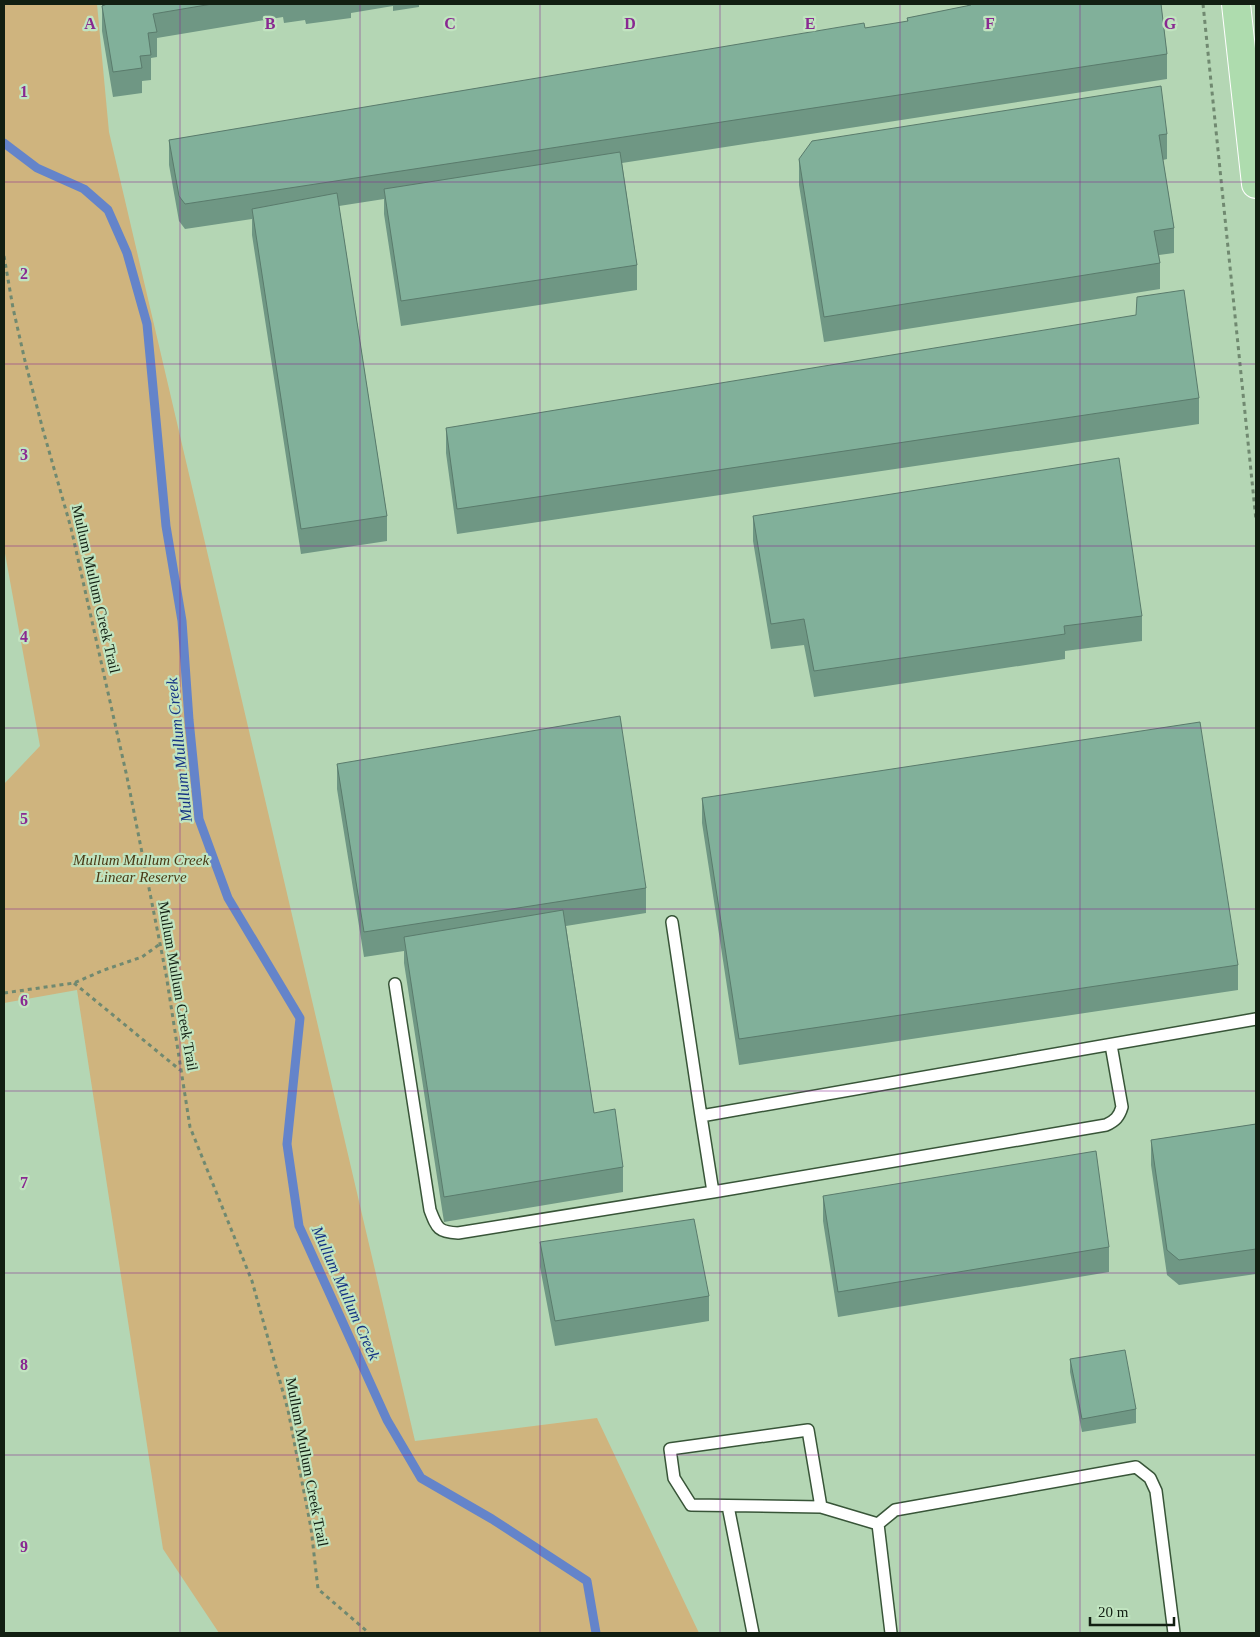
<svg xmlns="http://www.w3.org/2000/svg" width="1260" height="1637" viewBox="0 0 1260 1637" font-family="'Times New Roman',serif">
<rect width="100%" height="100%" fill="#b4d6b4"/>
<path fill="#cfb47e" d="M4 4H97L109 132 415 1441 597 1418 699 1633H219L163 1549 77 990 4 1003V784L40 746 4 548Z"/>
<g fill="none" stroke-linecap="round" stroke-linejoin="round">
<path stroke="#6484ca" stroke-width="9" d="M4 143 37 168 84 189 108 210 127 253 147 324 166 526 182 621 189 720 199 819 228 898 300 1018 287 1144 299 1226 387 1420 421 1478 492 1519 587 1581 596 1633"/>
<g stroke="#385538" stroke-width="14">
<path id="service" d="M672 922 701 1116 1256 1019
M395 984 430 1210C437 1228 438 1232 458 1233L713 1192
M701 1116 713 1192 1106 1125C1115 1121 1119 1117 1122 1107L1111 1045
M808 1430 821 1507 691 1505 674 1478 670 1449Z
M728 1506 753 1633
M821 1507 878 1524 895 1510 1136 1467 1150 1478 1156 1491 1174 1633
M878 1524 891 1633"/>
</g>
<g stroke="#fff" stroke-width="30">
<path id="trunk" d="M1236 4 1256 184"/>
</g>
<path stroke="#708970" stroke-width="3" stroke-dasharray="4 4" stroke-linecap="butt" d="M1203 4 1256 520
M4 256 13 308 25 361 43 430 71 528 127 777 166 974 190 1127 252 1281 288 1410 311 1528 318 1589 369 1633
M74 983 180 1070
M4 993 74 983 104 970 142 957 160 944"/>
<use href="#service" stroke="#fff" stroke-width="11"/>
<use href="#trunk" stroke="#aedcae" stroke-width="28"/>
</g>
<path fill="#6f9784" d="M102 4H419V7L393 11V6L351 13V18L306 24 305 20 284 23 283 17 157 38V57L151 58V80L142 81V93L113 97 102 31Z
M967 4H1161L1167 54V79L622 163 637 265V290L401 326 384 214V199L339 206 387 516V541L301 554 252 235V219L185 229 179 221 169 165V140L865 28 907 22V18L967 6Z
M1167 134V159L1163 160 1174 228V253L1159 255 1160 263V289L824 342 799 185V159Z
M1199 398V424L457 534 446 453V428Z
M753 516 1142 616V641L1065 651V659L814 697 804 645 771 649 753 541Z
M337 764 646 888V913L566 926 594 1113 623 1167V1192L444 1222 404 963V951L364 957 337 789Z
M702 798 1238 965V990L739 1065 702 823Z
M1256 1124V1274L1179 1285 1167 1275 1151 1165V1140Z
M823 1196 1109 1247V1272L838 1317 823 1221Z
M540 1242 709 1296V1321L555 1346 540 1267Z
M1070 1359 1136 1409V1423L1082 1432 1070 1372Z"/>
<path fill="#81b09a" stroke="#5a7b6c" d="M107 4H212L153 14 157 32 148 33 151 55 140 56 142 68 113 72 102 6Z
M971 4H1161L1167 54 185 204 179 196 169 140 864 23 865 28 908 21 907 18 971 5Z
M1161 86 1167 134 1159 135 1174 228 1154 231 1160 263 824 317 799 159 812 141Z
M620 152 637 265 401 301 384 189Z
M337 193 387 516 301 529 252 209Z
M1184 290 1199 398 457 509 446 428 1136 315 1137 297Z
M1119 458 1142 616 1064 626 1065 634 814 671 804 619 771 624 753 516Z
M620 716 646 888 364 932 337 764Z
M1200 722 1238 965 739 1039 702 798Z
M563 910 594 1113 615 1109 623 1167 444 1197 404 937Z
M1256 1124V1249L1179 1260 1167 1250 1151 1140Z
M1096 1151 1109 1247 838 1292 823 1196Z
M694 1219 709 1296 555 1321 540 1242Z
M1125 1350 1136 1409 1082 1419 1070 1359Z"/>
<path fill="none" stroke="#892891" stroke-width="1" stroke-opacity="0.55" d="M180 4V1633M360 4V1633M540 4V1633M720 4V1633M900 4V1633M1080 4V1633M4 182H1256M4 364H1256M4 546H1256M4 728H1256M4 909H1256M4 1091H1256M4 1273H1256M4 1455H1256"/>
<g text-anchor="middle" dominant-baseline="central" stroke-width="4.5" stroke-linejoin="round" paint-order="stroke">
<g font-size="15" fill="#121f12" stroke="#c1e4c0">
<text transform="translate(96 589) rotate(77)">Mullum Mullum Creek Trail</text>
<text transform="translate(178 986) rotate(80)">Mullum Mullum Creek Trail</text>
<text transform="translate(307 1462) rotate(79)">Mullum Mullum Creek Trail</text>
</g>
<g font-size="15" font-style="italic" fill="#493914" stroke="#c1e4c0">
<text x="141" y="860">Mullum Mullum Creek<tspan x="141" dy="17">Linear Reserve</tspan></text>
</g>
<g font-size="16" font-style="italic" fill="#133183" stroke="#c1e4c0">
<text transform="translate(179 750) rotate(-96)">Mullum Mullum Creek</text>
<text transform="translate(346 1293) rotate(66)">Mullum Mullum Creek</text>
</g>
</g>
<g font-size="16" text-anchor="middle" font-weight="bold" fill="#892891" stroke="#c1e4c0" stroke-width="4.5" stroke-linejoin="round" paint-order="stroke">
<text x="90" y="29">A</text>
<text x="270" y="29">B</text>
<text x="450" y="29">C</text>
<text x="630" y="29">D</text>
<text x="810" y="29">E</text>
<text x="990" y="29">F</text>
<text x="1170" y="29">G</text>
<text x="24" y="97">1</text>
<text x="24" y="279">2</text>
<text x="24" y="460">3</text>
<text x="24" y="642">4</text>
<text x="24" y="824">5</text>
<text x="24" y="1006">6</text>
<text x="24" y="1188">7</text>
<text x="24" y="1370">8</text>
<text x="24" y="1552">9</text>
</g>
<rect width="1260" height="1637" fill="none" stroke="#121f12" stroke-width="10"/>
<path d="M1090 1617v8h84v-8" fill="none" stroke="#121f12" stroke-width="2.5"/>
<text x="1098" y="1617" font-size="15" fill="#121f12" stroke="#c1e4c0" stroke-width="4" paint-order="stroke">20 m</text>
</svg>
